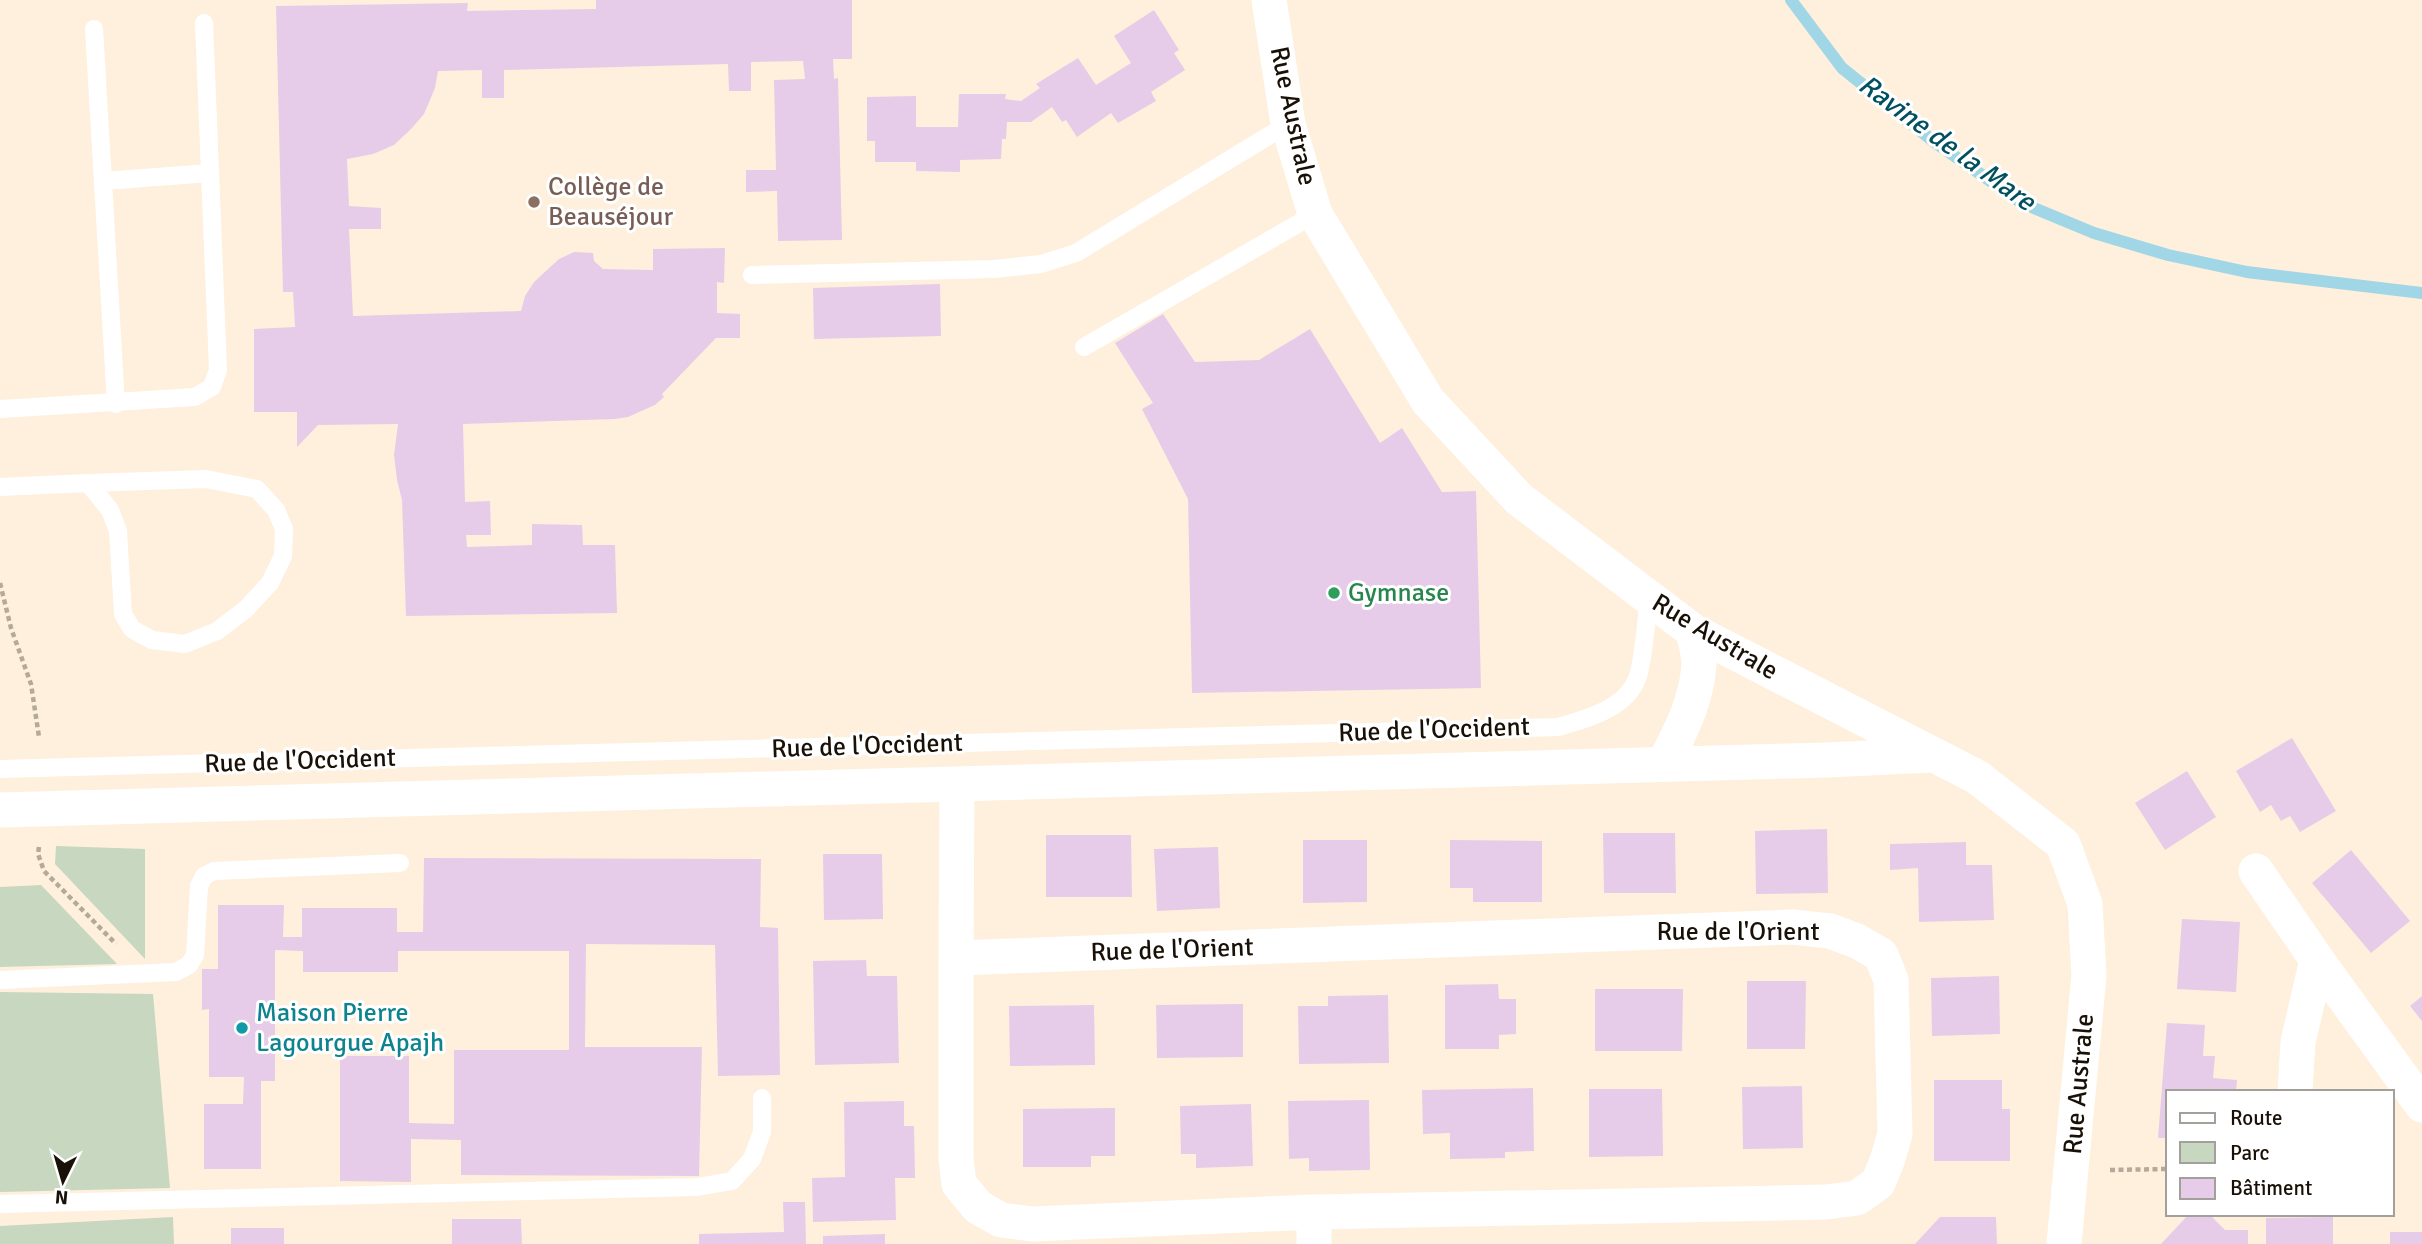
<svg xmlns="http://www.w3.org/2000/svg" width="2422" height="1244" viewBox="0 0 2422 1244" font-family="Signika,sans-serif">
<rect width="100%" height="100%" fill="#fef0dd"/>
<path fill="#c8d7bf" d="M56 846 145 849V959L55 864Z
M41 885 117 964 0 967V887Z
M0 992 153 994 170 1188 0 1192Z
M173 1217 174 1244H0V1226Z"/>
<g fill="none" stroke-linecap="round" stroke-linejoin="round">
<path stroke="#a0d6e5" stroke-width="12" d="M1791 0 1842 68 1933 141 2022 203 2094 233 2168 255 2247 272 2422 293"/>
</g>
<path fill="#e6cce8" d="M596 0H852V59H833L834 79 838 78 842 240 778 241 777 191 746 192V170H776L774 80 805 79 803 61 751 62V91H729L728 64 504 70V98H482V70L438 71 435 88 424 114 411 129 394 145 373 154 347 159 349 206 381 208V229H349L353 316 521 311 525 296 534 282 559 259 574 252 593 253 594 261 603 269 653 270V249L725 248 724 283 717 282V313L740 314V338H716L662 394 664 397 655 405 628 417 615 419 463 424 465 502 490 501 491 535H466L467 547 532 545V524L582 525 583 545H615L617 613 406 616 402 500 397 480 394 455 398 424 318 425 297 447V412H254V329L295 327 293 292H283L276 6 468 3 467 11 596 9Z
M1154 10 1179 50 1174 53 1185 70 1151 92 1156 101 1118 123 1111 113 1077 137 1066 120 1062 122 1052 107 1031 122H1007L1006 139H1002L1001 159 960 160V172L916 171V162H875V141H867V97L916 96V127H958L959 94H1006L1005 99 1021 101 1040 88 1036 84 1078 58 1096 85 1131 63 1114 36Z
M940 284 941 336 814 339 813 288Z
M1163 314 1195 362 1259 360 1310 329 1380 443 1402 428 1442 492 1476 491 1481 688 1192 693 1188 499 1142 409 1153 403 1115 343Z
M2292 738 2336 811 2300 832 2290 816 2281 821 2271 805 2260 812 2236 771Z
M2187 771 2216 817 2165 850 2135 803Z
M1827 829 1828 893 1756 894 1755 831Z
M1603 833H1675L1676 893H1604Z
M1046 835H1131L1132 897H1046Z
M1303 840H1367V902L1303 903Z
M1450 840 1542 841V902H1473V888H1450Z
M1966 842V865H1992L1994 920 1919 922 1918 868 1890 870V844Z
M1218 847 1220 908 1157 911 1154 849Z
M2351 850 2410 921 2371 953 2312 883Z
M823 854H882L883 919 824 920Z
M424 858 761 859 760 927 778 928 780 1075 718 1076 715 945 586 944 585 1047H702L699 1176 461 1175V1140L411 1139V1182L340 1181V1056H409V1123L454 1124V1050H569V951H398V972H303V951L275 950V1081H261V1169H204V1104H243L244 1077H209V1009L202 1010V969H218V905H284L283 937H302V908H397V932H423Z
M2182 919 2240 922 2236 992 2177 989Z
M866 960 867 976H897L899 1063 815 1065 813 961Z
M1999 976 2000 1034 1932 1036 1931 978Z
M1747 981H1806L1805 1049H1747Z
M1498 984 1499 999H1516V1034L1499 1035V1049H1445V985Z
M1595 989H1683L1682 1051H1595Z
M1388 995 1389 1063 1299 1064 1298 1006H1328V996Z
M2422 996V1021L2410 1006Z
M1243 1004V1057L1157 1058 1156 1005Z
M1094 1005 1095 1065 1010 1066 1009 1006Z
M2167 1023 2205 1025 2203 1056H2215L2213 1078 2237 1080 2236 1092H2168V1138H2158Z
M1934 1080H2002V1109H2010V1161H1934Z
M1802 1086 1803 1148 1743 1149 1742 1087Z
M1533 1088 1534 1151 1505 1152V1158L1450 1159V1133L1423 1134 1422 1090Z
M1589 1089H1662L1663 1156 1589 1157Z
M1369 1100 1370 1170 1309 1171V1158L1289 1159 1288 1101Z
M904 1101V1126H914L915 1178H895L896 1220 813 1222 812 1178 845 1177 844 1102Z
M1251 1104 1253 1166 1196 1168V1154H1181L1180 1106Z
M1115 1108V1156H1091V1167H1023V1109Z
M783 1202H805L806 1244H699V1234L784 1232Z
M2189 1214H2209L2225 1230H2248V1244H2161Z
M1940 1217H1996L1997 1244H1915Z
M2333 1217V1244H2266V1218Z
M452 1219H521L522 1244H452Z
M231 1228H284V1244H231Z
M2390 1232H2422V1244H2390Z
M885 1234V1244H823V1236Z"/>
<g fill="none" stroke-linecap="round" stroke-linejoin="round">
<path stroke="#b5a999" stroke-width="4.5" stroke-dasharray="5 3.5" stroke-linecap="butt" d="M0 583 11 628 31 684 39 737
M39 847 38 854 44 871 116 944
M2110 1170 2168 1169"/>
<path stroke="#fff" stroke-width="18" d="M94 29 116 404
M103 181 210 173
M752 275 994 269 1041 264 1076 253 1288 124
M1084 347 1315 214
M0 409 195 397 212 387 218 370 204 23
M0 487 88 483 206 479 257 489 276 510 284 529 283 556 270 583 246 609 217 631 185 644 152 640 132 629 123 614 118 531 110 510 88 483
M0 769 1558 727C1587 719 1628 708 1638 676 1644 656 1646 620 1649 599
M0 980 176 972 189 965 195 955 199 886 204 876 214 871 400 863
M0 1204 697 1187 732 1181 752 1159 762 1132V1098"/>
<path stroke="#fff" stroke-width="35" d="M1269 0 1288 124 1315 214 1428 401 1519 499 1693 631 1977 777 2063 844 2085 904 2089 975 2064 1244
M1664 764C1680 732 1697 701 1699 664 1699 653 1695 641 1693 631
M0 810 1827 760 1932 755
M2256 871 2317 960 2422 1105
M956 958V1159L959 1184 978 1207 1001 1220 1032 1224 1314 1212 1826 1202 1857 1198 1878 1183 1887 1161 1895 1134 1891 980 1881 955 1857 941 1830 931 1792 927 956 958 957 785
M2295 1092 2298 1042 2317 960
M1314 1212V1244"/>
</g>
<circle fill="#8d6e63" stroke="#fff" stroke-width="2.5" cx="534" cy="202" r="7"/>
<circle fill="#2e9e5b" stroke="#fff" stroke-width="2.5" cx="1334" cy="593" r="7"/>
<circle fill="#0f9aa8" stroke="#fff" stroke-width="2.5" cx="242" cy="1028" r="7"/>
<g text-anchor="middle" dominant-baseline="central" stroke-width="6" stroke-linejoin="round" paint-order="stroke">
<g font-size="26" fill="#191107" stroke="#fff">
<text transform="translate(1293 116) rotate(78)">Rue Australe</text>
<text transform="translate(1715 637) rotate(31)">Rue Australe</text>
<text transform="translate(1434 730) rotate(-2)">Rue de l'Occident</text>
<text transform="translate(867 746) rotate(-2)">Rue de l'Occident</text>
<text transform="translate(300 761) rotate(-2)">Rue de l'Occident</text>
<text x="1738" y="932">Rue de l'Orient</text>
<text transform="translate(1172 950) rotate(-2)">Rue de l'Orient</text>
<text transform="translate(2079 1084) rotate(-85)">Rue Australe</text>
</g>
<g font-size="26" fill="#785e54" stroke="#fff" text-anchor="start">
<text x="548" y="187">Collège de<tspan x="548" dy="30">Beauséjour</tspan></text>
</g>
<g font-size="26" fill="#27864d" stroke="#fff" text-anchor="start">
<text x="1348" y="593">Gymnase</text>
</g>
<g font-size="26" fill="#0d838f" stroke="#fff" text-anchor="start">
<text x="256" y="1013">Maison Pierre<tspan x="256" dy="30">Lagourgue Apajh</tspan></text>
</g>
<g font-size="28" font-style="italic" fill="#005060" stroke="#fff">
<text transform="translate(1947 143) rotate(36)">Ravine de la Mare</text>
</g>
</g>
<rect x="2166" y="1090" width="228" height="126" fill="#ffffff" stroke="#a3a09c" stroke-width="2"/>
<rect x="2180" y="1113" width="35" height="10" fill="#ffffff" stroke="#a3a09c" stroke-width="2"/>
<text x="2230" y="1125" font-size="21" fill="#191107">Route</text>
<rect x="2180" y="1142" width="35" height="21" fill="#c8d7bf" stroke="#a3a09c" stroke-width="2"/>
<text x="2230" y="1160" font-size="21" fill="#191107">Parc</text>
<rect x="2180" y="1178" width="35" height="21" fill="#e6cce8" stroke="#a3a09c" stroke-width="2"/>
<text x="2230" y="1195" font-size="21" fill="#191107">Bâtiment</text>
<g transform="translate(63 1181) rotate(185)" stroke="#ffffff" stroke-width="5" paint-order="stroke">
<path d="M0-5L12 26L0 18L-12 26Z" fill="#191107"/>
<text y="-10" font-size="19" font-weight="bold" text-anchor="middle" fill="#191107">N</text>
</g>
</svg>
